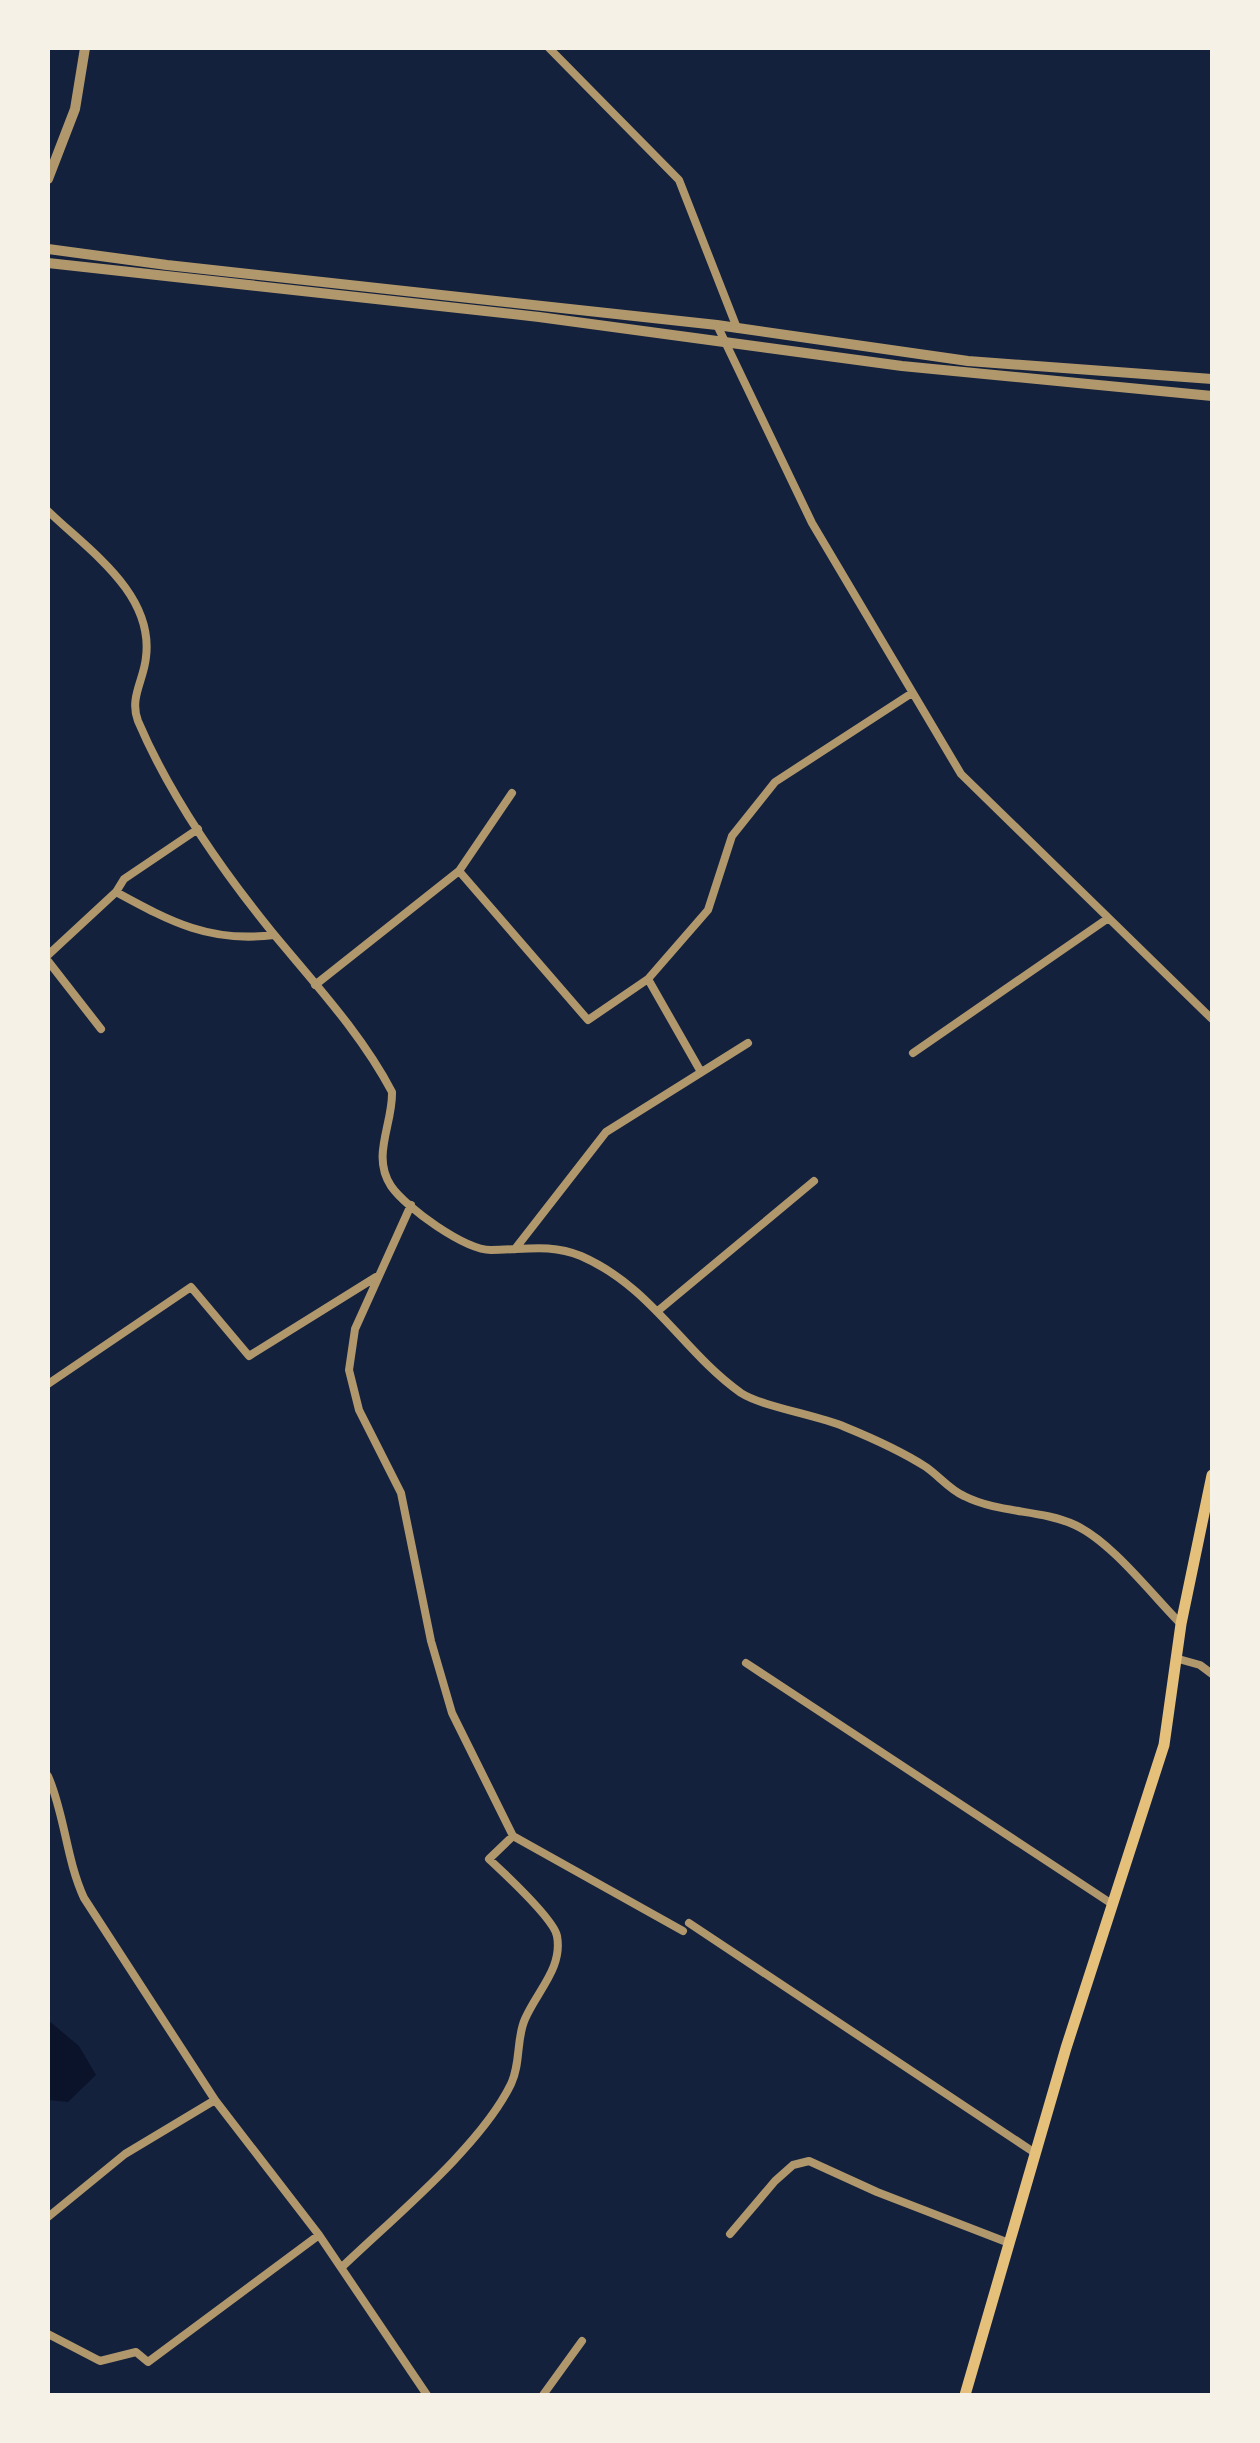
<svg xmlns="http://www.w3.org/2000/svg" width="1260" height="2443" viewBox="0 0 1260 2443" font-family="Helvetica,sans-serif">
<rect width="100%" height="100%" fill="#14213d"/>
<path fill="#0b132b" d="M48 2020 79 2046 96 2075 68 2102 48 2100Z"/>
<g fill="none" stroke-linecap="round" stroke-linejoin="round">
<path stroke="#b1986c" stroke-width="8" d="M549 48 679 180 737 328
M717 325 812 523 961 774 1212 1019
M48 511C88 550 154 593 146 657 144 680 129 698 138 721 170 796 221 869 272 932 314 983 361 1033 392 1092 393 1124 371 1156 391 1186 406 1208 465 1250 491 1250 523 1250 550 1243 581 1256 652 1287 683 1352 741 1393 763 1407 817 1415 845 1427 872 1438 901 1451 926 1467 939 1476 950 1490 964 1496 1000 1514 1040 1509 1075 1525 1112 1542 1152 1595 1181 1624
M459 871 588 1020 648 979
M116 892C171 922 210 943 274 935
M48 955 116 892 124 879 198 829
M48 961 101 1029
M315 985 459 871 512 793
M913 1053 1107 919
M701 1072 648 979 708 910 732 836 775 782 912 693
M411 1205 355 1329 349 1370 359 1410 401 1493 431 1641 452 1713 513 1836 683 1931
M515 1249 606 1132 748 1043
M659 1310 814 1181
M48 1384 191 1287 249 1356 376 1277
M1175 1658 1200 1665 1212 1674
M746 1663 1112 1904
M48 1776C65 1815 66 1859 84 1898L215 2100 319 2235 427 2395
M689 1923 1035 2153
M48 2217 125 2154 215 2100
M730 2234 775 2181 793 2165 809 2161 877 2192 1009 2243
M342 2267C393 2218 481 2146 511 2084 521 2063 516 2039 525 2019 537 1991 563 1968 557 1936 554 1919 504 1873 489 1859L513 1836
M48 2334 100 2361 136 2352 148 2362 319 2235
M543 2395 582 2341"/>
<path stroke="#b1986c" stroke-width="10" d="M48 179 75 109 85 48
M48 249 167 265 717 325 968 361 1212 379
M48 263 539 317 902 366 1212 396"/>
<path stroke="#e5c07b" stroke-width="11" d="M965 2395 1066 2048 1164 1745 1181 1624 1212 1475"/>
</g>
<rect width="1260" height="2443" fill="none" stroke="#f6f1e7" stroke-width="100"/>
</svg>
